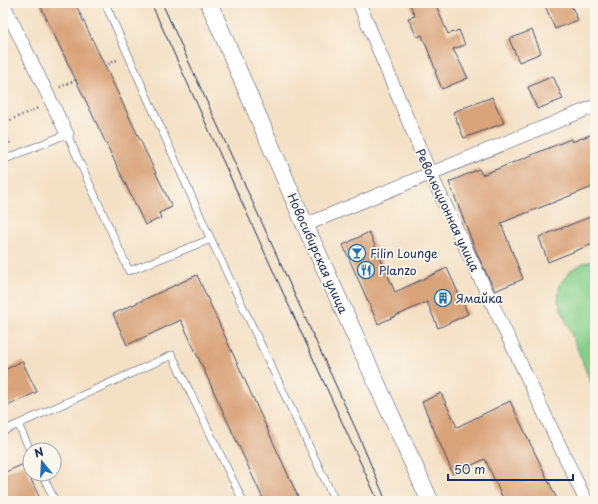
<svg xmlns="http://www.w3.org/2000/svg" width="598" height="504" viewBox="0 0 598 504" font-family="'Playpen Sans',sans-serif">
<rect width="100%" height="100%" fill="#fbf7ec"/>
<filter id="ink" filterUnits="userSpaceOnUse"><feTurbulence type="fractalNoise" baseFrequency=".025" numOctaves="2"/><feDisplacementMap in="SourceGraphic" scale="8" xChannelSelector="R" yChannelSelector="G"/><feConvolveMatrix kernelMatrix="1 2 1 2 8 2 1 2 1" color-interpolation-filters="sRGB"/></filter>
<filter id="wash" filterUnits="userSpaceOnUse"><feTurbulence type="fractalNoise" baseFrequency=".012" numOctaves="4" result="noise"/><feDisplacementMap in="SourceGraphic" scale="16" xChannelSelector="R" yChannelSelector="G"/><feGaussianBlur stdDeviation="0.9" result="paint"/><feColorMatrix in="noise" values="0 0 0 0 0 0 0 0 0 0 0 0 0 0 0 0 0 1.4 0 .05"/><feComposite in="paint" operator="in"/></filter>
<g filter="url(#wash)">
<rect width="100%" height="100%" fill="#f4e0c5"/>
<path fill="#85cf8b" stroke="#507f74" d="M595 261V393L558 301 560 284 570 271 583 263Z"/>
<g id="blocks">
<path fill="#d9a37a" d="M39 3H75L172 207 159 213 161 218 145 225Z
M409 3H435L448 34 459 30 465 45 453 49 468 78 442 89 435 72 436 71 422 35 417 37 408 18 415 16Z
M554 3H570L578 20 555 29 545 6Z
M532 30 541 53 519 62 509 39Z
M553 76 563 99 537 109 528 87Z
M492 97 504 123 464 138 453 112Z
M595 133V186L501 223 523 279 495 291 477 254 449 182 479 169 482 175 571 139 572 142Z
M595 215V243L548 262 539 237Z
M369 232 395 292 447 268 468 314 438 328 427 302 378 324 343 245Z
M197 275 300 501H264L181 320 127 345 113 314Z
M22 361 37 392 3 408V371Z
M441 393 457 427 510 401 558 501H504L485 459 453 474 422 402Z
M24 464 41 501H3V473Z"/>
</g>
</g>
<g filter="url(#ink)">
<use href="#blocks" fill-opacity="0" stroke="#3c4a6d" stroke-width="1"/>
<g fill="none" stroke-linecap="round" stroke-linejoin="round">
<g stroke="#3c4a6d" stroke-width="8">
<path id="service" d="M105 3 207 231 335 501
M3 160 67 134 129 271 211 239
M18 424 30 450
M3 431 172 355 243 501
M42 474 55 501"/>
</g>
<g stroke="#3c4a6d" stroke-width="14">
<path id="minor" d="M3 3 67 134
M359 3 430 173 586 501
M305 225 595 106"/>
</g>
<g stroke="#3c4a6d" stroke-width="18">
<path id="tertiary" d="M209 3 305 225 430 501"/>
</g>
<path stroke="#3c4a6d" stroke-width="2.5" stroke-dasharray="1 3" stroke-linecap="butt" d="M105 66 119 59
M60 87 76 80
M3 123 38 108
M3 128 11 146"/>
<use href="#service" stroke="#fff" stroke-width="7"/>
<use href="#minor" stroke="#fff" stroke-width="13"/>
<use href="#tertiary" stroke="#fff" stroke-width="17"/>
<path stroke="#1b2f5e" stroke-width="1" d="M151 3 378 501
M162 3 358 434 386 501"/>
</g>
</g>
<defs>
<g id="bar-ring" transform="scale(0.9)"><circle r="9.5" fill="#fbf7ec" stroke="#1f6fb2" stroke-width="1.5"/><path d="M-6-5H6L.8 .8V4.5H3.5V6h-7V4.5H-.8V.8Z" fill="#1f6fb2"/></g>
<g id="restaurant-ring" transform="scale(0.9)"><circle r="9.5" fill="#fbf7ec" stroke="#1f6fb2" stroke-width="1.5"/><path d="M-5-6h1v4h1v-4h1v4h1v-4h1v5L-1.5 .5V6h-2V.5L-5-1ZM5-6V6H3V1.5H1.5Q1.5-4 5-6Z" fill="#1f6fb2"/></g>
<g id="building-ring" transform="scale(0.9)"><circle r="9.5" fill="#fbf7ec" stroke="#1f6fb2" stroke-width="1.5"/><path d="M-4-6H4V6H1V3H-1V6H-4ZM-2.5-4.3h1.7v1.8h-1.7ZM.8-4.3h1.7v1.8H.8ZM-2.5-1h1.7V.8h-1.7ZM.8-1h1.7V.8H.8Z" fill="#1f6fb2"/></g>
</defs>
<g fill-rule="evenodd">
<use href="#bar-ring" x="357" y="253"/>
<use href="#restaurant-ring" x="366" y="270"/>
<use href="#building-ring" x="443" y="298"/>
</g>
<g text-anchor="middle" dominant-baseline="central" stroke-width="3.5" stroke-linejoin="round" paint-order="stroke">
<g font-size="12" fill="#1b2f5e" stroke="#fbf7ec">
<text transform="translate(448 210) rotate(65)">Революционная улица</text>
<text transform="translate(318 253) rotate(66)">Новосибирская улица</text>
</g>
<g font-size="12" fill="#1b2f5e" stroke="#fbf7ec" text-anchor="start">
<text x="370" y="253">Filin Lounge</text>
<text x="379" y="270">Planzo</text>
<text x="456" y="298">Ямайка</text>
</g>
</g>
<rect width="598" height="504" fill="none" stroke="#fbf7ec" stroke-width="16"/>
<g transform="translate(42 462) rotate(342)"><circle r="19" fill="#fbf7ec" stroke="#a1a7b3"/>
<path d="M0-3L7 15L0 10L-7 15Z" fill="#1f6fb2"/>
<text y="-6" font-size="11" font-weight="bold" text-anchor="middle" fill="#1b2f5e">N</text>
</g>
<path d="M448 474v6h125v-6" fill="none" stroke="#1b2f5e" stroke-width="2"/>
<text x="454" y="474" font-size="12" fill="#1b2f5e" stroke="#fbf7ec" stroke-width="3" paint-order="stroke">50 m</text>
</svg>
